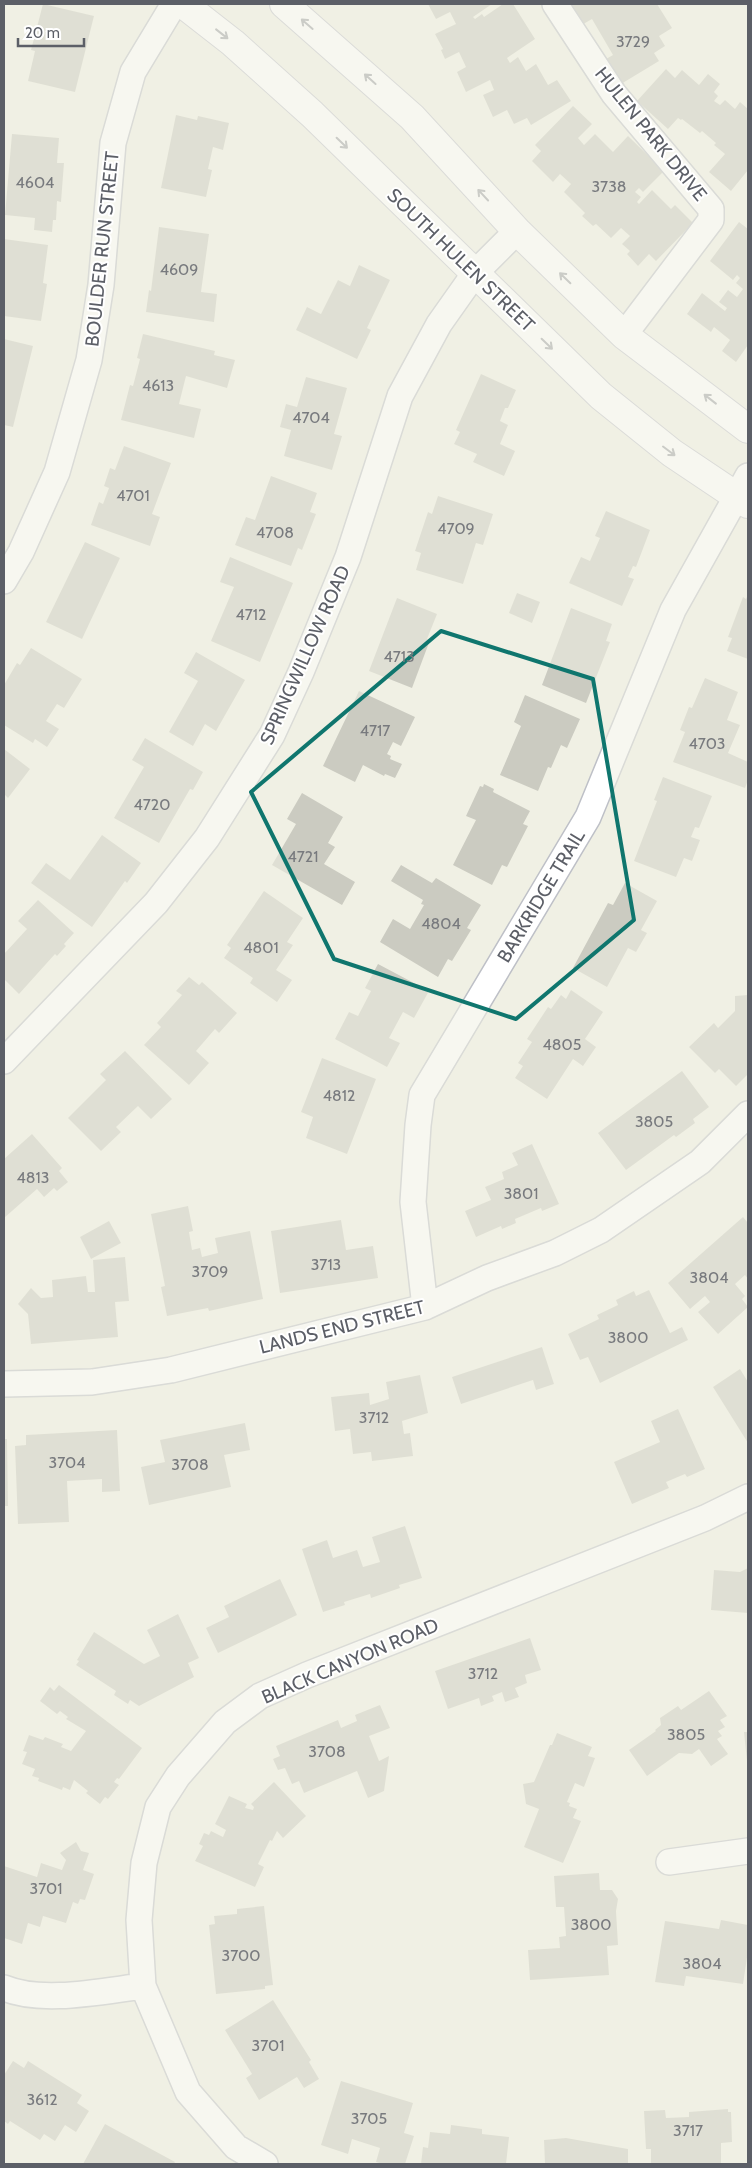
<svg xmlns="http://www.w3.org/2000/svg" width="752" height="2168" viewBox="0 0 752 2168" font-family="Cabin,sans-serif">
<rect width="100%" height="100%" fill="#f0f0e4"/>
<path fill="#cbcbc1" d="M43 4 94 16 75 92 28 81 35 51 31 50Z
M428 4H492L473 17 475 19 482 14 484 17 503 4H513L535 39 507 58 510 63 518 57 526 71 536 64 548 85 557 80 571 101 531 125 527 118 514 124 507 110 493 117 483 95 494 90 490 80 466 92 457 72 466 67 459 52 445 59 441 50 443 49 435 34 456 24 450 12 436 19Z
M558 4H657L672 28 659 36 665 46 654 53 659 61 621 84 606 59 613 55 592 19 573 30Z
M666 69 675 78 682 70 699 85 708 74 720 84 714 92 718 96 714 101 720 105 725 100 735 109 740 102 748 109V170L731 191 709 172 725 154 714 145 716 143 702 131 700 133 682 119 681 120 678 118 668 129 637 101Z
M573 106 592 124 578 138 584 145 595 134 613 152 628 136 664 171 643 192 639 188 635 192 641 197 637 202 639 204 652 190 671 209 675 205 693 223 656 261 649 254 638 266 627 254 630 251 622 244 630 236 621 228 611 238 596 224 593 226 582 216 585 213 564 192 571 184 560 174 553 182 532 161 541 151 535 145Z
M176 115 197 120 198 116 229 123 223 150 213 147 208 169 212 170 206 197 161 188Z
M12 134 59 138 57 163H64L61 202 57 201 56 220H53L52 232 34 230 35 218 5 215Z
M739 222 748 229V345L736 362 722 351 730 340 714 327 711 332 687 314 702 293 725 311 727 308 719 302 728 290 737 297 743 289 736 283 740 278 737 275 733 280 710 261Z
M159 227 209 234 201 292 217 294 214 322 146 312 149 290 151 291Z
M4 239 48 245 43 283 47 284 41 321 4 316Z
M359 265 390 280 367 328 371 330 357 359 296 330 307 307 321 314 338 280 350 286Z
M143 334 215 351 214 355 235 360 227 388 186 376 179 404 201 409 194 438 121 420 130 385 133 386 140 359 137 358Z
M4 339 33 346 13 427 4 425Z
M481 374 516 390 508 408H505L500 421 508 425 500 444 515 451 504 476 473 462 477 454 454 444 460 432 456 430Z
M306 377 347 388 334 434 342 436 332 470 284 456 291 430 280 427 286 404 297 407Z
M124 446 171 463 152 514 160 517 150 546 91 525 99 502 103 504 109 488 104 486 110 468 115 470Z
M271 476 317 493 310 512 316 514 302 550 298 548 291 566 235 545 246 517 255 520Z
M438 496 493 514 483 545 476 543 463 584 416 570 421 553 415 551 428 512 432 514Z
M606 511 650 530 636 567 633 566 628 577 634 579 622 606 569 583 581 557 590 561 600 538 595 536Z
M85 542 120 558 82 639 46 622Z
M230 557 293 583 260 662 211 641 234 587 220 582Z
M517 593 540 602 532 623 509 613Z
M748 595V659L727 651 732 638 728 637 743 597 746 599Z
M397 598 437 614 427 639 430 640 412 688 369 671Z
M571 608 612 624 606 641 610 642 586 703 542 685Z
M31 648 82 679 64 708 57 704 46 721 59 729 47 747 35 739 33 743 4 725V685L17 663 20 665Z
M196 652 245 680 216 731 205 724 193 746 169 732 198 681 184 673Z
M705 678 738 692 727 720 740 725 728 753 748 762V780L745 788 673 762 685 732 680 730 689 707 692 708Z
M359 691 415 717 401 746 393 742 387 754 391 756 390 759 402 764 395 778 385 774 384 776 363 765 355 782 323 766Z
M525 695 580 719 567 748 561 745 551 768 548 767 538 791 500 775 521 726 514 722Z
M145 738 203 772 193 790 190 789 159 843 114 818 144 767 132 760Z
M4 749 30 769 8 798 4 794Z
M663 777 712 796 699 828 695 827 691 837 700 840 692 861 684 858 676 877 634 861 657 801 654 800Z
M484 784 494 789 493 792 530 811 523 824 528 826 507 867 502 865 492 885 453 865 476 820 466 816 480 786 483 787Z
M302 793 343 817 328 843 335 847 324 864 355 882 342 905 272 865 296 824 287 819Z
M102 835 141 863 127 883 125 881 92 927 31 883 46 863 70 880Z
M401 865 432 883 436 878 481 905 467 928 471 930 452 961 448 959 438 977 380 942 393 919 410 929 424 905 421 904 423 900 391 881Z
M625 883 657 901 641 930 647 933 636 952 628 948 607 987 573 968 608 903 613 905Z
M264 891 303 918 287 942 293 945 276 970 292 980 277 1002 250 983 253 978 224 958 231 948 227 945Z
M38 900 74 933 64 944 66 946 57 956 55 954 19 994 4 979V954L27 929 18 921Z
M378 964 429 991 414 1018 403 1012 389 1038 400 1043 387 1067 335 1039 349 1012 358 1016 371 991 365 988Z
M189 977 199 985 202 982 237 1013 219 1033 215 1029 196 1051 209 1063 189 1085 144 1045 161 1027 157 1023 182 995 176 991Z
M571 990 603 1012 585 1039 596 1047 583 1066 573 1059 547 1099 515 1078 523 1066 518 1063 532 1042 527 1039 548 1007 551 1009 561 995 566 999Z
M748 995V1074L736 1086 719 1069 715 1073 689 1047 714 1023 718 1028 735 1011V996Z
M125 1051 172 1099 151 1119 138 1106 116 1127 121 1132 101 1151 68 1118 106 1080 100 1074Z
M322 1058 376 1079 347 1154 306 1138 313 1117 301 1112Z
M682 1071 709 1107 693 1119 695 1123 676 1137 674 1135 626 1170 598 1133Z
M32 1134 62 1168 59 1171 68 1182 57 1191 54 1188 44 1197 37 1189 4 1218V1159Z
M532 1144 559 1204 542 1211 541 1208 515 1219 516 1223 502 1229 501 1226 476 1237 465 1211 491 1200 485 1187 504 1179 502 1172 518 1165 512 1153Z
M188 1206 193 1231 189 1232 192 1250 200 1248 202 1257 218 1253 215 1238 250 1231 263 1299 209 1311 208 1308 167 1316 161 1287 165 1286 151 1214Z
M743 1217 748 1223V1279L745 1275 735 1284 745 1296 742 1299 748 1307 718 1334 698 1312 710 1302 705 1296 690 1309 668 1283Z
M341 1220 346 1250 373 1246 378 1278 280 1293 271 1231Z
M109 1221 121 1243 91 1259 80 1237Z
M125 1257 129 1301 115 1302 118 1337 31 1344 28 1314 18 1304 31 1288 41 1298 53 1297 52 1280 86 1276 88 1292H95L93 1260Z
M649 1290 670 1333 682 1327 688 1340 600 1383 588 1357 580 1360 568 1334 599 1319 597 1315 618 1305 616 1300 634 1291 636 1296Z
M542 1347 554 1384 536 1390 533 1380 461 1404 452 1377Z
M740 1369 748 1382V1443L713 1387Z
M420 1375 428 1413 402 1421 404 1434 410 1433 413 1456 372 1461 371 1452 353 1454 350 1429 335 1431 331 1397 369 1393 370 1405 389 1399 386 1382Z
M678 1409 705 1469 687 1477 685 1474 666 1482 669 1488 632 1504 614 1462 660 1442 651 1421Z
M245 1423 250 1450 224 1455 231 1487 149 1505 141 1467 165 1462 160 1440Z
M117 1430 120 1491 102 1492V1479L67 1481 69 1522 18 1524 15 1446 26 1445V1435Z
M4 1439H7L8 1506H4Z
M405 1526 422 1578 399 1585 400 1588 371 1598 370 1594 344 1602 345 1605 323 1612 302 1549 327 1540 333 1558 357 1550 363 1567 380 1562 372 1537Z
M748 1568V1613L711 1610 714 1570 740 1572Z
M280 1579 297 1615 218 1653 206 1628 229 1617 224 1606Z
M178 1614 199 1658 188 1663 194 1677 139 1706 130 1700 128 1704 114 1695 116 1691 76 1665 79 1661 77 1660 94 1632 144 1664 160 1656 147 1630Z
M530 1638 541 1670 525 1675 527 1683 515 1688 519 1697 505 1702 502 1692 492 1696 494 1701 481 1706 479 1698 448 1709 435 1671Z
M59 1685 142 1748 119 1779 117 1778 114 1782 119 1785 108 1799 105 1797 100 1804 86 1793 88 1791 74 1780 70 1790 63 1787 62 1790 38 1781 39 1778 32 1776 35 1769 22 1764 27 1752 23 1751 29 1735 43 1740 45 1737 63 1744 61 1747 71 1751 86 1731 66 1719 68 1717 60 1711 57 1714 40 1701 50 1687 54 1691Z
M709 1691 727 1716 720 1720 725 1727 718 1731 722 1736 717 1739 728 1754 711 1766 699 1749 692 1754 679 1753 647 1776 629 1750 656 1731 655 1730 661 1725 660 1718 678 1706 681 1710Z
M380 1705 390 1728 369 1736 379 1761 389 1756 384 1791 368 1798 357 1771 304 1793 299 1781 292 1784 285 1768 278 1770 273 1759 280 1756 276 1746 338 1720 341 1728 357 1721 355 1715Z
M744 1732H748V1761H747Z
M557 1733 592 1747 588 1756 595 1758 584 1787 575 1783 567 1802 570 1803 569 1806 577 1809 573 1818 581 1821 563 1863 524 1847 539 1809 526 1804 523 1784 534 1782 550 1745H552Z
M274 1782 306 1816 283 1838 277 1831 272 1841 270 1840 258 1864 264 1867 255 1887 195 1861 203 1846 199 1844 204 1833 209 1835 211 1831 223 1837 226 1830 215 1824 229 1796 247 1804 245 1808 253 1810 254 1807 251 1804Z
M76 1842 81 1851 89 1853 83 1870 94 1874 85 1900 80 1899 78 1904 73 1902 66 1923 43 1916 40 1927 28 1923 22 1944 4 1938V1866L37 1877 41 1863 62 1870 66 1860 60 1853Z
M599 1873 600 1890H612L618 1899 616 1911 618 1945 607 1946 609 1975 530 1980 528 1950 560 1948 559 1937 566 1936 564 1907H556L554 1876Z
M264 1906 273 1985 265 1986V1989L216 1994 209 1925 215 1924 214 1916 237 1914V1909Z
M721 1920 748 1925V1951L743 1984 686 1976 684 1986 655 1982 665 1921 719 1929Z
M273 2000 311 2060 309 2062 319 2079 304 2088 297 2077 259 2100 246 2078 252 2074 225 2030Z
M13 2061 24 2068 28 2061 82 2095 77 2103 89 2111 76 2132 65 2125 55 2141 44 2134 40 2140 10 2121 8 2124 4 2121V2075Z
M341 2081 413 2103 404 2133 414 2136 405 2164H383L376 2162 380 2148 352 2139 348 2154 321 2145Z
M728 2109V2112H731L732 2142 721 2143V2164H651V2149H646L644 2111 665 2110 666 2118 689 2117V2112Z
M105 2124 175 2162 174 2164H83Z
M451 2125 482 2129V2134L509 2137 506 2164H421L423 2147 428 2148 430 2132 450 2134Z
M566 2138 628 2149V2164H545L544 2140Z"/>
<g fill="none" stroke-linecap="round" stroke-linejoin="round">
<g stroke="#bec0c7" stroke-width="28">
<path id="street" d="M555 4 614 94 711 209V220L624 335
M4 581 21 552 57 472 89 360 101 285 113 143 133 72 174 4
M4 1061 156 903 207 838 272 735 301 672 348 557 400 396 439 324 475 273 517 231
M425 1307 413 1202 418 1125 422 1095 588 817 673 610 748 476
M4 1384 92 1382 171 1370 425 1307 487 1278 555 1253 601 1230 700 1162 748 1114
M669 1862 748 1851
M4 1988C42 2004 102 1991 143 1986
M265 2164 236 2147 188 2092 143 1986 139 1920 144 1863 158 1807 178 1776 225 1722 260 1696 307 1675 705 1518 748 1497"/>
</g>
<g stroke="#c1c2cb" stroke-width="30">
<path id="secondary" d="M183 4 233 43 312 114 601 396 672 453 748 504
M284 4 412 117 517 231 624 335 748 429"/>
</g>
<use href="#street" stroke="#fff" stroke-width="25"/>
<use href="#secondary" stroke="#fff" stroke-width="28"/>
</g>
<defs><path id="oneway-shaft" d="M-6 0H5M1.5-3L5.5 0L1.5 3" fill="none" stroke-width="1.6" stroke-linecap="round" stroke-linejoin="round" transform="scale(1.25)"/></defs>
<g stroke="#9d9fa4">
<use href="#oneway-shaft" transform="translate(307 24) rotate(-139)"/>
<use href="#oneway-shaft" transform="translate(222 34) rotate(38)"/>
<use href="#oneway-shaft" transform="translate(370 79) rotate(-138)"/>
<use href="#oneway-shaft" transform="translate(342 143) rotate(44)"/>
<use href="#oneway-shaft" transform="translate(483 195) rotate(-133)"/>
<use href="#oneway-shaft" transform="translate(565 278) rotate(-136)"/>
<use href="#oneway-shaft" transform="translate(547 344) rotate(44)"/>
<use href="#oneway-shaft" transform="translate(710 399) rotate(-142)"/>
<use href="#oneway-shaft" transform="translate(669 451) rotate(37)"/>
</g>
<path d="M0 0H752V2168H0ZM441 631 593 679 634 920 516 1019 334 959 251 792Z" fill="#f0f0e4" fill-opacity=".55" fill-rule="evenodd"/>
<path fill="none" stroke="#0f766e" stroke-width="4" stroke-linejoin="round" d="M441 631 593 679 634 920 516 1019 334 959 251 792Z"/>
<g text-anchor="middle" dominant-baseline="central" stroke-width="4" stroke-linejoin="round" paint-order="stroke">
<g font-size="16" fill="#787a7e">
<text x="633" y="41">3729</text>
<text x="35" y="182">4604</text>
<text x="609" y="186">3738</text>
<text x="179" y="269">4609</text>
<text x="158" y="385">4613</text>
<text x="311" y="417">4704</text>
<text x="133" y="495">4701</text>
<text x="456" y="528">4709</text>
<text x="275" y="532">4708</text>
<text x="251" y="614">4712</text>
<text x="399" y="656">4713</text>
<text x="375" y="730">4717</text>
<text x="707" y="743">4703</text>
<text x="152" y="804">4720</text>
<text x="303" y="856">4721</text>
<text x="441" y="923">4804</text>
<text x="261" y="947">4801</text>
<text x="562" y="1044">4805</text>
<text x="339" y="1095">4812</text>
<text x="654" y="1121">3805</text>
<text x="33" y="1177">4813</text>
<text x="521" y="1193">3801</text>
<text x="326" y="1264">3713</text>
<text x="210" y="1271">3709</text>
<text x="709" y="1277">3804</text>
<text x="628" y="1337">3800</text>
<text x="374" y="1417">3712</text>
<text x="67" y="1462">3704</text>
<text x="190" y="1464">3708</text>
<text x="483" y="1673">3712</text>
<text x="686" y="1734">3805</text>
<text x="327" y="1751">3708</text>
<text x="46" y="1888">3701</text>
<text x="591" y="1924">3800</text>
<text x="241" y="1955">3700</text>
<text x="702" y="1963">3804</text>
<text x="268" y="2045">3701</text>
<text x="42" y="2099">3612</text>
<text x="369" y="2118">3705</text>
<text x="688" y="2130">3717</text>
</g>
<g font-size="19" fill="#5c5f67" stroke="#fff">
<text transform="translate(651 134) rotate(51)">HULEN PARK DRIVE</text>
<text transform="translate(102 249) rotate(-84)">BOULDER RUN STREET</text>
<text transform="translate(461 260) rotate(44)">SOUTH HULEN STREET</text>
<text transform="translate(305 655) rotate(-66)">SPRINGWILLOW ROAD</text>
<text transform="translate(541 896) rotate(-59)">BARKRIDGE TRAIL</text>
<text transform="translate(342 1327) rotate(-14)">LANDS END STREET</text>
<text transform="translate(350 1661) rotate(-23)">BLACK CANYON ROAD</text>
</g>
</g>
<rect width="752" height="2168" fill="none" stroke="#5c5f67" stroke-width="10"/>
<path d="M18 38v8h66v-8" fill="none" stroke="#5c5f67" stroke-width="2.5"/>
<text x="25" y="38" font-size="15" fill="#5c5f67" stroke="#ffffff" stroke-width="4" paint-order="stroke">20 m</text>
</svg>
